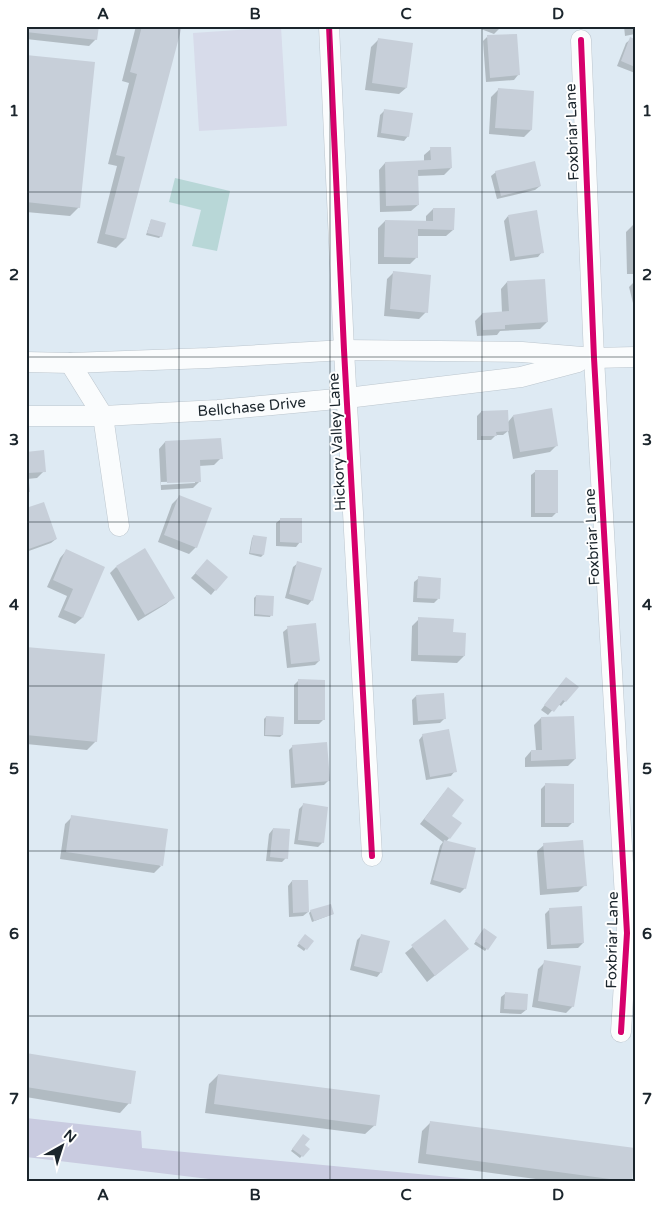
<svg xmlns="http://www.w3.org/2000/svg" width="661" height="1208" viewBox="0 0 661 1208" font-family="'Varela Round',sans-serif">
<rect width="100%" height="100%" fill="#deeaf3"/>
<path fill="#d7dbea" d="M281 27 287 126 199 131 193 33Z"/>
<path fill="#c9cbe0" d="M26 1118 141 1131 142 1148 503 1182H234L26 1157Z"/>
<path fill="#b8d7d7" d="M175 178 230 191 217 251 192 246 201 210 169 202Z"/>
<path fill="#0003" fill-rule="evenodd" d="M26 26 96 39 89 46 26 39Z
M136 26H180L125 239 116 248 97 243 117 166 108 164 129 83 122 81Z
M373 26H404L373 28Z
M473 26H502L494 34Z
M624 26H635V34L625 36Z
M487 37 518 75 514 80 486 82 483 41Z
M631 39 635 41V73L617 66 626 43Z
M378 40 406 88 399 94 365 90 371 47Z
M26 56 79 207 70 216 26 212Z
M498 90 531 130 524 137 489 134 491 97Z
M385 110 408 136 404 141 377 137 380 115Z
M431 149 451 168 444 175 417 176 418 205 411 211 380 212 379 170 385 163 424 162V155Z
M635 167V204L633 169Z
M496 172 540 186 535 190 497 199 491 176Z
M433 209 453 230 446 236H417L416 258 410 264H378V228L385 221 426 222V216Z
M508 216 542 252 538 257 510 261 504 221Z
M151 220 161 236 159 238 146 235Z
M633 225H635V274H627L626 232Z
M394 272 426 312 419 319 384 316 387 279Z
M507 282 547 322 540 329 500 331 497 335 477 336 475 321 482 314 502 313 501 289Z
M634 282H635V311L629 287Z
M481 412 508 422 513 416 557 445 550 452 513 459 508 431 503 435H496L491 440H477V416Z
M165 442 221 458 214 465 199 466 200 481 193 488 161 490 159 449ZM195 481V483L161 485V482Z
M26 453 44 471 37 478 27 479 28 491 26 493Z
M536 471 556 513 552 517H531V475Z
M179 497 196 547 189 554 158 542 172 504Z
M26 509 56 539 51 543 26 552Z
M281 519 300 542 296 547 276 546V523Z
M254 536 263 555 261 557 249 554 252 538Z
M66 551 82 618 75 624 58 617 67 596 47 587 60 558Z
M298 563 312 600 308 605 285 598 293 567Z
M203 565 226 577 211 595 191 578Z
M116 567 173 598 166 604 138 621 110 573Z
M419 578 438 599 434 603 413 602 414 582Z
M256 596 271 615 270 617 254 616V598Z
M419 619 452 633 464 656 457 663 411 661 412 626Z
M288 628 319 661 315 665 287 668 283 632Z
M26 648 96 741 87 750 26 744Z
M298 681 323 720 319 724H294V685Z
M562 683 577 687 561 706 558 704 548 715 541 710Z
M416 696 445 718 440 723 413 725 412 700Z
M266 717 282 735 280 737 264 736V719Z
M541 718 575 759 568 766 525 767V758L531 751H536L534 725Z
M423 735 455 771 451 776 426 780 419 740Z
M293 746 328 781 324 785 291 788 289 750Z
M546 784 573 822 568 827H541V789Z
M444 793 450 816 460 824 446 842 465 888 460 893 430 884 440 846 443 842 420 824Z
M303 805 323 842 318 847 294 844 299 809Z
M72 817 161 866 154 873 60 859 65 824Z
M273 829 286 858 282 862 266 861 269 834Z
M544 845 585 885 578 892 540 895 537 851Z
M292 881 308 912 303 916 289 917 288 886Z
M550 909 583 943 578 948 547 949 545 914Z
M311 911 333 914 312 922 309 913Z
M445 921 467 949 427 982 405 953Z
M482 932 495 938 485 951 474 944Z
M362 935 381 972 377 977 350 970 357 940Z
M303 938 312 941 304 951 297 946Z
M545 962 573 1006 566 1013 532 1007 538 969Z
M506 993 526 1010 521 1014 500 1013 501 997Z
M26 1055 129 1103 120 1113 26 1097Z
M218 1075 375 1125 365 1134 205 1113 209 1084Z
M431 1122 630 1181 558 1182 418 1163 422 1131Z
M302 1137 304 1145 308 1149 300 1158 291 1151Z"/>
<path fill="#c7cfd9" d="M26 26H99L97 40 26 32Z
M142 26H182L126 239 105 234 125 157 116 155 137 74 130 72Z
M517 34 520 75 490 78 487 35Z
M630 37 635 39V67L621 61Z
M378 38 413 43 407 88 372 83Z
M26 55 95 62 80 208 26 202Z
M498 88 534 91 532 130 495 128Z
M384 109 413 113 409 137 381 133Z
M430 147H451L452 168 418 170 419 205 386 206 385 162 431 160Z
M535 161 541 186 501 196 495 171Z
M433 208H455L454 230 418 229V258L384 257 385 220 433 221Z
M537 210 544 253 515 257 508 215Z
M151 219 166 223 162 237 147 233Z
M633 224H635V242H633Z
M393 271 431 275 428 313 390 309Z
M545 279 548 322 505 325V329L483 330 482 313 509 311 507 281Z
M552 408 558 446 520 452 513 415Z
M508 410 509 431 496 432 497 436H481V411Z
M221 438 223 459 200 460 201 482 167 483 165 441Z
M44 450 46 472 28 473 30 492H26V452Z
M535 470H558V513H535Z
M179 495 212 508 197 548 164 535Z
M44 502 57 539 26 550V508Z
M280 518H302V543L280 542Z
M253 535 267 537 264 555 250 553Z
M145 548 175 598 145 615 116 566Z
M66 549 105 567 83 618 64 610 73 589 53 580Z
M207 559 228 577 216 591 195 573Z
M297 561 322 568 313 601 289 594Z
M418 576 441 578 440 599 417 598Z
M256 595 274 596 273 616 255 614Z
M418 617 454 619 453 632 466 633 465 656 418 655Z
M316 623 320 661 291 664 287 626Z
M26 647 105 654 97 742 26 735Z
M566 677 579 687 566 702 563 700 554 712 544 705Z
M298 679 325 680V720H298Z
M444 693 446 719 418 721 416 695Z
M266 716 284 717 283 735H265Z
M574 716 576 759 531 761V750H542L541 717Z
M449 729 457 772 430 777 422 734Z
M327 742 330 781 295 784 292 745Z
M545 783 574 784V823H545Z
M448 787 464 800 452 816 462 823 450 839 424 819Z
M303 803 328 807 324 843 298 840Z
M71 815 168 829 163 866 66 852Z
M273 828 290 829 288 859 270 857Z
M444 840 476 848 466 889 433 880Z
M583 840 587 886 547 889 543 843Z
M292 880H308L309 912 293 913Z
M331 904 334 914 314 921 310 910Z
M582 906 584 943 551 945 549 908Z
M445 919 469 949 435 976 411 945Z
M484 928 497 937 488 950 475 941Z
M305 934 314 941 307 950 298 943Z
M361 934 390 941 382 973 354 966Z
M544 960 581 966 574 1007 538 1001Z
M505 992 528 994 527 1010 504 1009Z
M26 1053 136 1071 131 1104 26 1087Z
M218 1074 380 1095 376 1126 214 1104Z
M430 1121 635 1148 632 1182 426 1154Z
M303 1134 310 1139 305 1145 310 1149 303 1157 292 1149Z"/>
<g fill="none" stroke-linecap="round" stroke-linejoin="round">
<g stroke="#bcc6ce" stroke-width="21">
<g id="minor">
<path d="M329 26 344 350 372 856"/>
<path d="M581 40 594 358 627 933 621 1032"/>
<path d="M26 362 70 363 208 358 344 350 522 352 594 358 635 357"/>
<path d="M70 363 103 416 119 526"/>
<path id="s1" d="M26 416H103L218 410 347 398 521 377 578 362"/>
</g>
</g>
<use href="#minor" stroke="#fafcfd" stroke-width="20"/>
<g stroke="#fff" stroke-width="9">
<path id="cycleway" d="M329 26 344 350 372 856
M581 40 594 358 627 933 621 1032"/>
</g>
<use href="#cycleway" stroke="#d6006c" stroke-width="6"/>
</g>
<path fill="none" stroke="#1b252c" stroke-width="1" stroke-opacity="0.55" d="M179 26V1182M330 26V1182M482 26V1182M26 192H635M26 357H635M26 522H635M26 686H635M26 851H635M26 1016H635"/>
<g text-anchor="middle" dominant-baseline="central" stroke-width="4" stroke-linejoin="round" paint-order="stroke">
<g font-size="15" fill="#1b252c" stroke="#fff">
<text transform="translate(572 132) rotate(-92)">Foxbriar Lane</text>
<text stroke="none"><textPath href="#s1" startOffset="226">Bellchase Drive</textPath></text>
<text transform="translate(337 442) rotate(-93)">Hickory Valley Lane</text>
<text transform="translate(592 537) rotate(-93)">Foxbriar Lane</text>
<text transform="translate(612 940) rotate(-89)">Foxbriar Lane</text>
</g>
</g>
<rect width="661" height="1208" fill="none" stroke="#ffffff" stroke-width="55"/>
<g transform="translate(62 1146) rotate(39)" stroke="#ffffff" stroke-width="4" paint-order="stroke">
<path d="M0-4L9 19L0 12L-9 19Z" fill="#1b252c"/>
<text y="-8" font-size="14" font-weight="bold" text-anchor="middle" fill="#1b252c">N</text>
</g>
<rect x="28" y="28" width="606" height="1152" fill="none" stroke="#1b252c" stroke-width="2"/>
<g font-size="16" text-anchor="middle" font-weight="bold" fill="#1b252c">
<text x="103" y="19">A</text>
<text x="255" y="19">B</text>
<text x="406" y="19">C</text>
<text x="558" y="19">D</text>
<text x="14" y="116">1</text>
<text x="647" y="116">1</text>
<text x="14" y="280">2</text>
<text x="647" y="280">2</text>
<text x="14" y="445">3</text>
<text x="647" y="445">3</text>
<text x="14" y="610">4</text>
<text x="647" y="610">4</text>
<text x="14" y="774">5</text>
<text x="647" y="774">5</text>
<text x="14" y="939">6</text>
<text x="647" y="939">6</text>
<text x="14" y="1104">7</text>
<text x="647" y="1104">7</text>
<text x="103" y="1200">A</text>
<text x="255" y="1200">B</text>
<text x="406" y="1200">C</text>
<text x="558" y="1200">D</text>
</g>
</svg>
